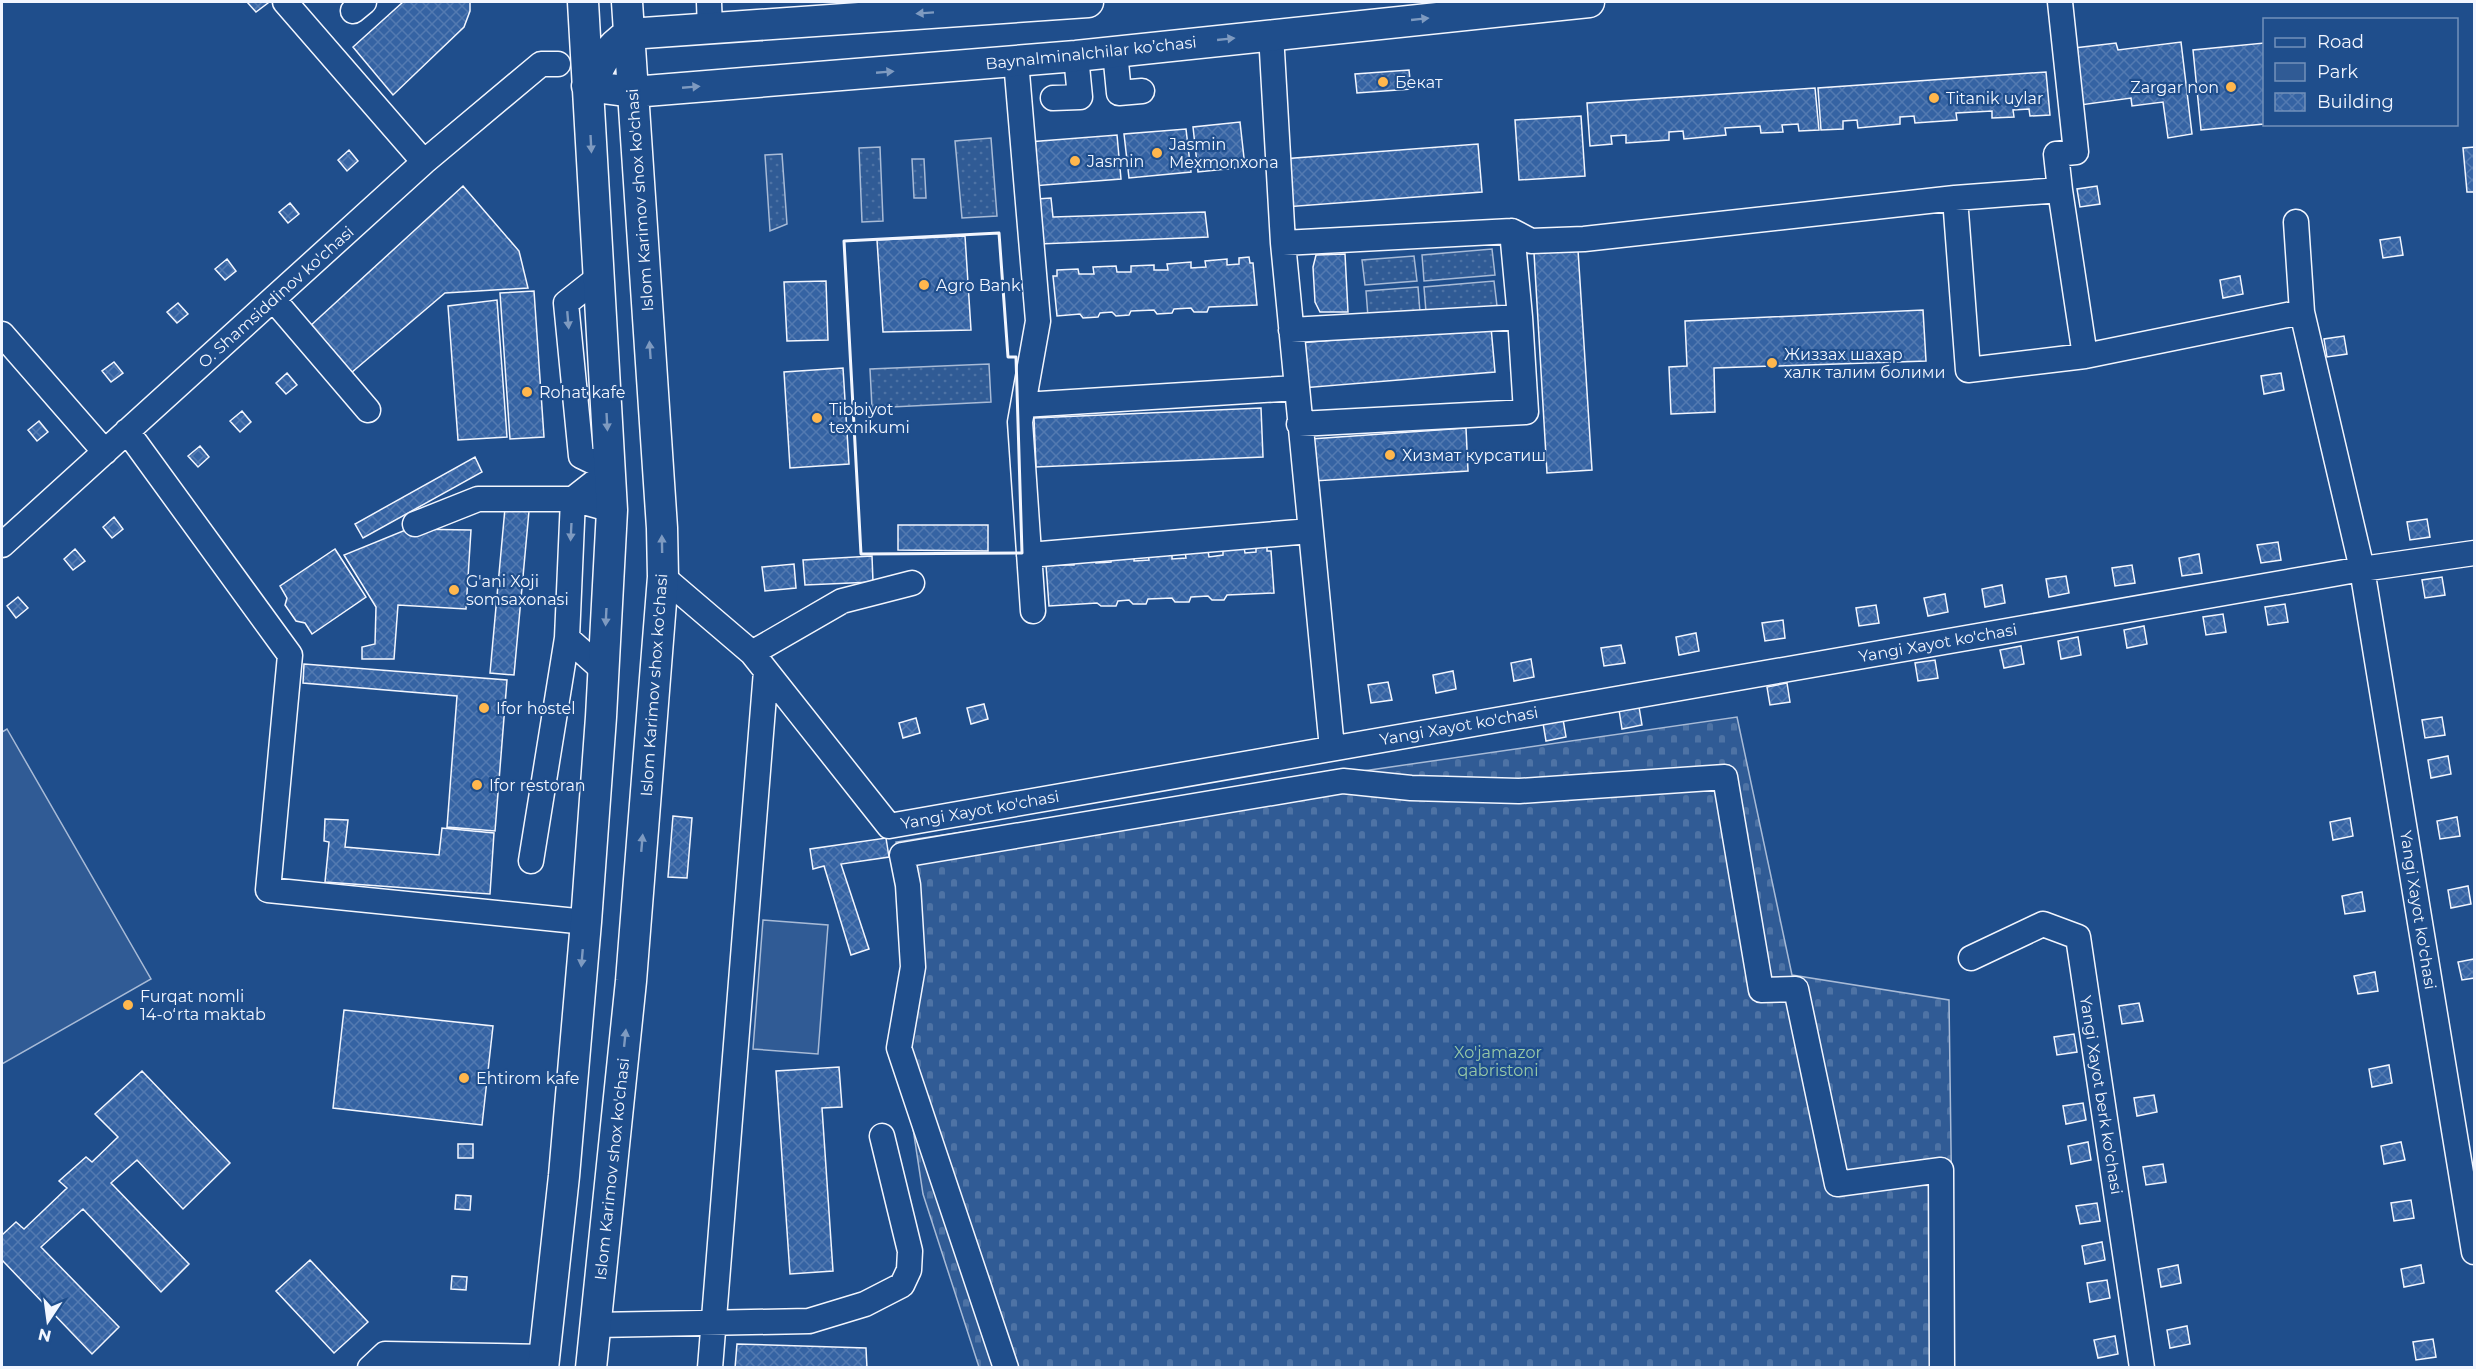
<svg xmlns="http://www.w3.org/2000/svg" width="2476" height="1369" viewBox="0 0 2476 1369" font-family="Montserrat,sans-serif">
<defs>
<pattern id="grass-dots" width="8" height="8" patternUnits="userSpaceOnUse" patternTransform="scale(1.5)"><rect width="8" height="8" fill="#305b95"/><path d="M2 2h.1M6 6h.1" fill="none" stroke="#4e73a5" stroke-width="1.8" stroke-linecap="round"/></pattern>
<pattern id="cemetery-stones" width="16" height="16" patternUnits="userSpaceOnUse" patternTransform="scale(1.5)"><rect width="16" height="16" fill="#305b95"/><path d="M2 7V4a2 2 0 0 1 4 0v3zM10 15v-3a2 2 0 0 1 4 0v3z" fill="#4e73a5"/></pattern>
<pattern id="building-cross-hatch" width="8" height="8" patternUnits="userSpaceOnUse" patternTransform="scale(1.5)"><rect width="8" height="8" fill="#3563a3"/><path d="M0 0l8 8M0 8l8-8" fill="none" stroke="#537ab1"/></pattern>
</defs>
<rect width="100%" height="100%" fill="#1f4e8c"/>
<path fill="url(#grass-dots)" stroke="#a8bbd7" stroke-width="1.5" d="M991 138 997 216 962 218 955 141Z
M880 147 883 221 862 222 859 148Z
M782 154 787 224 770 231 765 155Z
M912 159H924L926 198H914Z
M1492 249 1495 275 1424 281 1422 255Z
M1414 256 1417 281 1365 285 1362 260Z
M1494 281 1497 306 1426 312 1424 287Z
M1418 287 1420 312 1368 317 1366 291Z
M989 364 991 402 872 408 870 369Z"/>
<path fill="url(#cemetery-stones)" stroke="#a8bbd7" stroke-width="1.5" d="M1737 717 1792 975 1949 1000 1954 1367H979L923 1194 900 1043 920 915 896 842 1342 774Z"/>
<path fill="#305b95" stroke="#a8bbd7" stroke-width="1.5" d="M7 729 151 979 2 1064V732Z
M763 920 828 925 818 1054 753 1049Z"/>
<path fill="url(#building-cross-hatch)" stroke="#f2f6ff" stroke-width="1.5" d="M247 2H267L268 3 256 12Z
M403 2H470V11L464 27 393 95 353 47Z
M2181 42 2192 134 2168 138 2163 102 2132 106 2131 98 2073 106 2066 49 2116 43 2118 50Z
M2264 43V124L2201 130 2193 50Z
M1409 70 1411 89 1357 93 1355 74Z
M2046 72 2050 115 2030 116 2029 109 2013 110 2014 117 1992 118V111L1956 113 1957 120 1915 123 1914 116 1900 117V124L1858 128 1857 120 1843 121V129L1821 130 1818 88Z
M1815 88 1819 130 1799 131 1798 124 1782 125 1783 132 1761 133 1760 126 1725 128 1726 135 1684 139 1683 131 1669 132V140L1626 143V135L1611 136 1612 144 1590 146 1587 103Z
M1581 116 1585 176 1519 180 1515 120Z
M1240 122 1245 167 1198 172 1193 127Z
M1186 129 1191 172 1129 178 1124 134Z
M1117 135 1121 179 1032 186 1028 142Z
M1478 144 1482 192 1285 207 1282 159Z
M2474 147V192H2467L2463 148Z
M349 150 358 161 347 171 338 160Z
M463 186 519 251 528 288 445 293 351 373 309 327Z
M2097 186 2100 204 2080 207 2077 189Z
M1051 198 1053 217 1205 212 1208 237 1039 244 1037 199Z
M290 203 299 214 288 223 279 212Z
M965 236 971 330 883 332 877 240Z
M2400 237 2403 255 2383 258 2380 240Z
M1578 250 1592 470 1547 473 1534 253Z
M1345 254 1348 312H1320L1315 302 1313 267 1316 255Z
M1249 257 1250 263H1253L1257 305 1209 307 1207 312H1194L1191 308 1174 309 1172 313 1157 314 1154 310 1131 311 1129 315 1116 316 1112 312 1100 313 1098 317 1083 318 1080 314 1057 316 1053 276H1057V270L1078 269 1079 274H1094L1093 267 1116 266 1117 272H1131V266L1154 265V270H1168L1167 264 1191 262V268L1206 267 1205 261 1227 259V265L1239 264V258Z
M227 259 236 271 225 280 215 269Z
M2240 276 2243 294 2223 298 2220 280Z
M826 281 828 340 787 341 784 282Z
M534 291 544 437 510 439 500 293Z
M497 300 507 437 458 440 448 306Z
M178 303 188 314 177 323 167 312Z
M1923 310 1926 361 1714 368 1715 412 1671 414 1669 367 1687 366 1685 321Z
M1491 327 1495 372 1302 388 1298 343Z
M2344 336 2347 354 2327 357 2324 339Z
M114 362 123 373 111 382 102 371Z
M843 368 849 464 790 468 784 372Z
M287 373 297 385 286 394 276 383Z
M2281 373 2284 390 2264 394 2261 376Z
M1261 408 1263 457 1036 467 1034 418Z
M242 411 251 422 240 432 230 421Z
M39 421 48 432 37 441 28 430Z
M1466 428 1468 471 1314 481 1311 439Z
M200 446 209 457 198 467 188 456Z
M475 457 482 472 363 538 355 524Z
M505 508 529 511 514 675 490 673Z
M114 517 123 529 112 538 103 527Z
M2427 519 2430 537 2410 540 2407 522Z
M898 525H988V551L898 550Z
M408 529 471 530 466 609 398 605 394 659H362V647L375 644 376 607 344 555Z
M2278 542 2281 560 2261 563 2257 545Z
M1256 546H1267V551H1271L1274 593 1227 595 1224 600H1212L1208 596 1191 597 1189 602H1175L1172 598 1148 599 1146 604H1133L1129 600 1118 601 1116 606H1101L1097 603 1049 606 1046 565H1074V559L1096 557V563L1111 562V556L1134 555V561L1149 560 1148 554 1172 553V559L1186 558 1185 552 1208 551 1209 557 1223 555V549L1244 547 1245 553 1256 552Z
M75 549 85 561 73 570 64 559Z
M335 549 366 597 312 634 305 623 296 621 285 605 287 598 280 586Z
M2199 554 2202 573 2182 576 2179 558Z
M872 556 873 582 805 585 803 560Z
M794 564 796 588 765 591 762 567Z
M2132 565 2135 583 2115 586 2112 568Z
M2066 576 2069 593 2049 597 2046 579Z
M2442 577 2445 595 2425 598 2422 580Z
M2002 585 2005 603 1985 607 1982 589Z
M1945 594 1948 612 1928 616 1924 598Z
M18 597 28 608 16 618 7 606Z
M2285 604 2288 622 2268 625 2265 607Z
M1876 605 1879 623 1859 626 1856 608Z
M2223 614 2226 632 2206 635 2203 617Z
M1783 620 1785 638 1765 641 1762 623Z
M2144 626 2147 644 2127 648 2124 630Z
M1696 633 1699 651 1679 655 1676 637Z
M2078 637 2081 655 2061 659 2058 641Z
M1621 645 1625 663 1604 666 1601 648Z
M2021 646 2024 664 2004 668 2000 650Z
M1531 659 1534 677 1514 681 1511 663Z
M1935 660 1938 678 1918 681 1915 663Z
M304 664 507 680 495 831 447 827 457 696 303 683Z
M1453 671 1456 689 1436 693 1433 675Z
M1388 682 1392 700 1371 703 1368 685Z
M1787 683 1790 702 1770 705 1767 687Z
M984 704 988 719 971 724 967 708Z
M1639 707 1642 725 1622 729 1619 710Z
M2442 717 2445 735 2425 738 2422 720Z
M916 718 920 733 903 738 899 723Z
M1563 719 1566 737 1546 741 1543 723Z
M2448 756 2451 774 2431 778 2428 760Z
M673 816 692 818 687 878 668 877Z
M2457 817 2460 836 2440 839 2437 821Z
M2350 818 2353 836 2333 840 2330 822Z
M325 819 348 820 345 847 439 855 442 828 494 833 490 894 325 882 329 842 324 841Z
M886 838 889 857 841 864 869 949 851 955 824 866 813 869 810 849Z
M2468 886 2471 904 2451 908 2448 890Z
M2362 892 2365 911 2345 914 2342 896Z
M2474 959V978L2462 980 2458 962Z
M2375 972 2378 991 2358 994 2354 976Z
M2139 1003 2143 1021 2122 1024 2119 1006Z
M344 1010 493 1026 482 1125 333 1108Z
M2074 1034 2077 1052 2057 1055 2054 1037Z
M2389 1065 2392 1083 2372 1087 2369 1069Z
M839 1067 842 1107 822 1108 833 1271 790 1274 776 1071Z
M142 1071 230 1163 183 1209 137 1160 111 1183 189 1264 161 1292 83 1209 41 1247 119 1327 92 1354 2 1260V1235L16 1222 24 1229 67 1188 59 1181 86 1157 92 1162 118 1137 95 1114Z
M2154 1095 2157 1112 2137 1116 2134 1098Z
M2083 1103 2086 1120 2066 1124 2063 1106Z
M2088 1142 2091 1160 2071 1164 2068 1146Z
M2401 1142 2405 1160 2384 1164 2381 1146Z
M458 1144H473V1158H458Z
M2163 1164 2166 1182 2146 1185 2143 1167Z
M456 1195 471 1196 470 1210 455 1209Z
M2411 1200 2414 1218 2394 1221 2391 1203Z
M2097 1203 2100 1221 2080 1224 2076 1206Z
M2102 1242 2105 1260 2085 1264 2082 1246Z
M310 1260 368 1322 334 1353 276 1291Z
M2178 1265 2181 1283 2161 1287 2158 1269Z
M2421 1265 2424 1283 2404 1287 2401 1269Z
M452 1276 467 1277 466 1290 451 1289Z
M2107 1280 2110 1298 2090 1302 2087 1283Z
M2187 1326 2190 1344 2170 1348 2167 1330Z
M2115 1336 2118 1354 2098 1358 2094 1340Z
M2433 1339 2436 1357 2416 1360 2413 1342Z
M737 1344 866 1348 867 1368H735Z"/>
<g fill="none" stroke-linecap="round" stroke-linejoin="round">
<g stroke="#f2f6ff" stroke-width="27">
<path id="minor" d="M285 2 424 162
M709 2 710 29
M2060 2 2076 152 2056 154 2060 190
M353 11 364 2
M1271 34 1283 243 1332 748
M1115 52 1119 93 1142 91
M1016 61 1038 321 1020 422 1033 611
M1053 98 1080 97 1076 56
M1955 198 1968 370 2085 356 2302 312
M2296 222 2302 312 2362 569 2474 1252
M1283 243 1512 231 1531 241 1584 239 1955 198 2060 190 2085 356
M599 277 566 303 581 456 610 470 573 499 567 638 603 670
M273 299 368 410
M1291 330 1520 317 1512 231
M2 334 105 452
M1023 405 1296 388
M1299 424 1526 412 1520 317
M127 431 290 655 268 890 586 922
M415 524 478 499H573L612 510
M2 545 424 162 541 64H558
M1029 555 1310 531
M663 577 752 653 889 826 2362 569 2474 553
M752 653 842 601 912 583
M531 861 567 638
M1971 958 2043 924 2078 937 2142 1368
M596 1325 809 1321 865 1304 902 1285 909 1270 910 1251 882 1136
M370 1368 385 1354 544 1357
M710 1368 766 671
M1006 1368 899 1048 913 967 908 885 902 855 1343 781 1411 788 1519 791 1725 777 1761 990 1796 989 1837 1184 1941 1170 1942 1368"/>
</g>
<g stroke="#f2f6ff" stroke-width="33">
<path id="major" d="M587 86 633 92 1076 56 1589 2
M592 92C596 67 608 47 629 34L1088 2
M543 1368 564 1176 586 922 601 717 612 510 583 2
M591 1368 631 981 663 577 662 528 627 2"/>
</g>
<use href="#minor" stroke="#1f4e8c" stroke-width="24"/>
<use href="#major" stroke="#1f4e8c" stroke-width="30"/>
<path stroke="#f2f6ff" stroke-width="3" d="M999 233 1008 357H1016L1022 553 861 554 844 241Z"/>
</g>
<defs><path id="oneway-solid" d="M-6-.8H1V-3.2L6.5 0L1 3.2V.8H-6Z" transform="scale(1.5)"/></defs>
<g fill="#7e9ac0">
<use href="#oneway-solid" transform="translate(925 13) rotate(176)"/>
<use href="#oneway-solid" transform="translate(1420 19) rotate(-6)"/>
<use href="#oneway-solid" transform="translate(1226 39) rotate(-6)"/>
<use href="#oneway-solid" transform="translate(885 72) rotate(-5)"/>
<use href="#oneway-solid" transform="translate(691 87) rotate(-5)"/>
<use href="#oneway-solid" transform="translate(591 144) rotate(87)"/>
<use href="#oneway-solid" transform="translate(568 320) rotate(85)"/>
<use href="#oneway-solid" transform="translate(650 350) rotate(-94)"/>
<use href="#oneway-solid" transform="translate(607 422) rotate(87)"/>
<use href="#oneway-solid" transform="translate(571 532) rotate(93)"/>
<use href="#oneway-solid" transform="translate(662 544) rotate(-91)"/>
<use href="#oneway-solid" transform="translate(606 617) rotate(93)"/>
<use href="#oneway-solid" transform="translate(642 843) rotate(-85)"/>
<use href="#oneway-solid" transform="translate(582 958) rotate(95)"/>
<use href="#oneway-solid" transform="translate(625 1038) rotate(-84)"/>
</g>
<g fill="#ffb74d" stroke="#1f4e8c" stroke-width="2">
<circle cx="1383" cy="82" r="6"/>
<circle cx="2231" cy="87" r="6"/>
<circle cx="1934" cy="98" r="6"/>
<circle cx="1157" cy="153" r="6"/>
<circle cx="1075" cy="161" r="6"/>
<circle cx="924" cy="285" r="6"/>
<circle cx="1772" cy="363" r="6"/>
<circle cx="527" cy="392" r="6"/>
<circle cx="817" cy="418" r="6"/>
<circle cx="1390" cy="455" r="6"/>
<circle cx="454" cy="590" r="6"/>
<circle cx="484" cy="708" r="6"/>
<circle cx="477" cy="785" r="6"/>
<circle cx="128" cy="1005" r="6"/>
<circle cx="464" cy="1078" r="6"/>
</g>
<g text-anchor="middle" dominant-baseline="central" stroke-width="4.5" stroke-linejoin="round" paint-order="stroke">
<g font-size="16" fill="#f2f6ff" stroke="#1f4e8c">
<text transform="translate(1091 53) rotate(-6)">Baynalminalchilar ko’chasi</text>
<text transform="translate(640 200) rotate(-94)">Islom Karimov shox ko'chasi</text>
<text transform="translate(276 297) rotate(-42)">O. Shamsiddinov ko'chasi</text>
<text transform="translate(1938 643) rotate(-10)">Yangi Xayot ko'chasi</text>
<text transform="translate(654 685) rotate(-86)">Islom Karimov shox ko'chasi</text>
<text transform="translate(1459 726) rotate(-10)">Yangi Xayot ko'chasi</text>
<text transform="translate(980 810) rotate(-10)">Yangi Xayot ko'chasi</text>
<text transform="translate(2418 910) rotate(81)">Yangi Xayot ko'chasi</text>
<text transform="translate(2101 1095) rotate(81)">Yangi Xayot berk ko'chasi</text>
<text transform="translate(612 1169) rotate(-84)">Islom Karimov shox ko'chasi</text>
</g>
<g font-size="16" fill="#f2f6ff" stroke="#1f4e8c" text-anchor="start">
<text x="1395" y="82">Бекат</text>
<text x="2219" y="87" text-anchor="end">Zargar non</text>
<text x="1946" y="98">Titanik uylar</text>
<text x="1169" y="144">Jasmin<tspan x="1169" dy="18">Mexmonxona</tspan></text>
<text x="1087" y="161">Jasmin</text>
<text x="936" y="285">Agro Bank</text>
<text x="1784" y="354">Жиззах шахар<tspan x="1784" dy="18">халк талим болими</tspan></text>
<text x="539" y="392">Rohat kafe</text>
<text x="829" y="409">Tibbiyot<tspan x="829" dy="18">texnikumi</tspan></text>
<text x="1402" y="455">Хизмат курсатиш</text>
<text x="466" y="581">G'ani Xoji<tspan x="466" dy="18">somsaxonasi</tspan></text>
<text x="496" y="708">Ifor hostel</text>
<text x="489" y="785">Ifor restoran</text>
<text x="140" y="996">Furqat nomli<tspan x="140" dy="18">14-oʻrta maktab</tspan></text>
<text x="476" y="1078">Ehtirom kafe</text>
</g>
<g font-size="16" fill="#97c8a6" stroke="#1f4e8c">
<text x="1498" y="1052">Xo'jamazor<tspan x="1498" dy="18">qabristoni</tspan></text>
</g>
</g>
<rect width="2476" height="1369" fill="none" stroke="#f2f6ff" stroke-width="6"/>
<rect x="2263" y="18" width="195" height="108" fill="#1f4e8c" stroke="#7391ba" stroke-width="1.5"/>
<rect x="2275" y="38" width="30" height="9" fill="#1f4e8c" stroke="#7391ba" stroke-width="1.5"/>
<text x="2317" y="48" font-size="18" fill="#f2f6ff">Road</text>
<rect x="2275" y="63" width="30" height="18" fill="#305b95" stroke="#7391ba" stroke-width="1.5"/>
<text x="2317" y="78" font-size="18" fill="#f2f6ff">Park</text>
<rect x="2275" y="93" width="30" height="18" fill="url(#building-cross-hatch)" stroke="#7391ba" stroke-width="1.5"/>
<text x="2317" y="108" font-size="18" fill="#f2f6ff">Building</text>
<g transform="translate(48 1321) rotate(193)" stroke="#1f4e8c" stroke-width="4.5" paint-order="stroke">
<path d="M0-4.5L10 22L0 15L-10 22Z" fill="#f2f6ff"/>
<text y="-9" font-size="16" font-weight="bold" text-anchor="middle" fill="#f2f6ff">N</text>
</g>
</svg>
